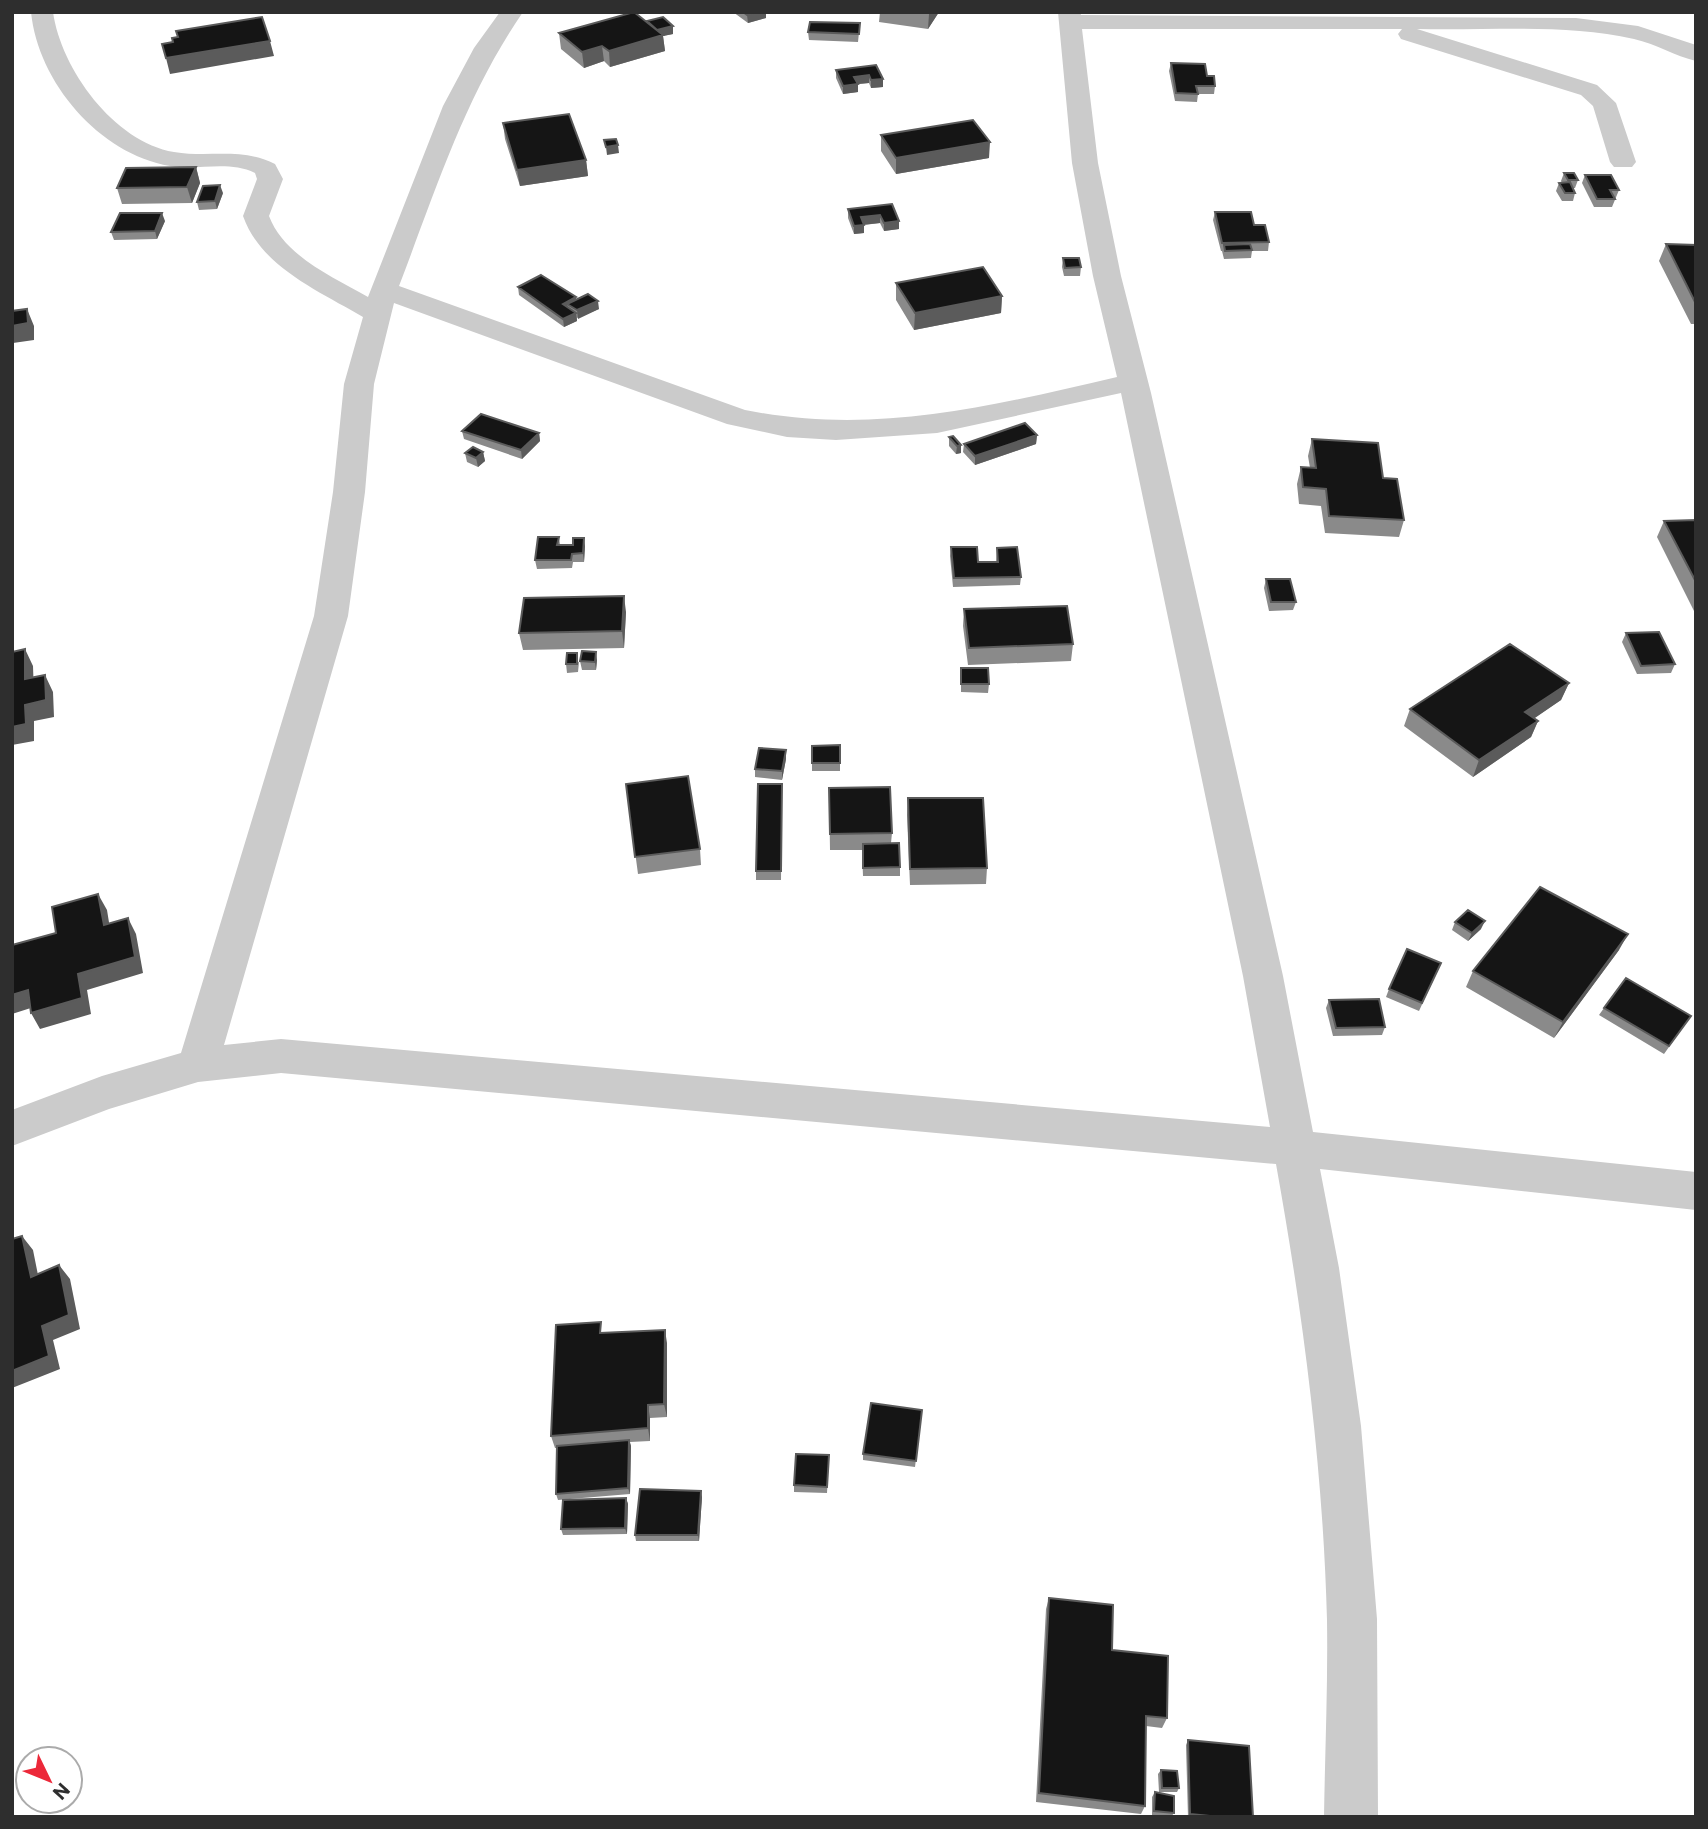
<svg xmlns="http://www.w3.org/2000/svg" width="1708" height="1829" viewBox="0 0 1708 1829" font-family="Commissioner,sans-serif">
<rect width="100%" height="100%" fill="#fff"/>
<g fill="none" stroke-linecap="round" stroke-linejoin="round">
<path fill="#cbcbcb" fill-rule="evenodd" d="M31 12H53C61 69 114 142 174 152 209 158 241 147 275 164L283 179 269 216C284 256 333 277 368 297L443 106 474 48 500 12H523C464 98 436 190 399 286L745 410C874 436 992 406 1117 377L1093 276 1072 163 1058 12H1080L1081 15 1576 18 1638 26 1696 45V61C1675 56 1656 44 1634 39 1564 23 1489 31 1417 29L1597 85 1616 103 1636 162 1632 167H1614L1610 162 1593 106 1581 95 1401 39 1398 34 1402 29H1082L1098 163 1121 276 1151 393 1283 976 1313 1132 1696 1172V1210L1320 1169 1339 1268 1361 1426 1377 1619 1378 1817H1324C1325 1751 1328 1685 1327 1620 1323 1467 1303 1314 1276 1164L281 1073 198 1082 109 1109 12 1146V1110L102 1076 181 1053 314 616 333 492 344 384 363 317C319 291 261 267 243 216L257 179 255 173C228 160 198 171 170 166 99 154 38 82 31 12ZM394 303 727 424 787 437 836 440 937 433 1121 393 1243 976 1270 1127 281 1039 224 1045 348 616 365 492 374 384Z"/>
</g>
<path fill="#8a8a8a" d="M733 12H766V18L748 23Z
M880 12H939L928 29 879 22Z
M647 22 673 26V34L663 36 665 51 610 67 604 61 584 68 561 49 559 33Z
M860 23 858 42 809 40 808 32Z
M1171 63 1207 76 1215 86 1214 94H1198L1197 102 1175 101 1169 71Z
M876 65 883 87 871 88 869 83 858 84V92L843 94 836 78V70Z
M503 123 586 160 588 176 520 186 505 139Z
M881 135 989 158 896 174 881 151Z
M196 167 200 183 192 203 122 204 117 188Z
M1564 173 1578 180 1575 188H1573L1575 193 1573 201H1562L1556 191 1559 183H1562L1561 181Z
M1585 175 1619 190 1612 207H1594L1582 183Z
M223 193 217 209 199 210 197 202Z
M892 204 899 221V229L884 231 880 223 864 225V233L854 234 848 218V209Z
M1215 212 1254 225 1269 242 1268 251H1252L1251 258 1224 259 1222 251H1221L1213 220Z
M165 221 157 239 114 240 111 232Z
M1666 244 1696 245V324H1691L1659 261Z
M1063 258 1081 267 1080 276H1064L1062 267Z
M896 283 1002 296 1001 313 914 330 896 300Z
M518 287 577 300 599 309 577 318V321L564 327 519 295Z
M462 431 539 433 540 441 522 459 464 439Z
M1037 435 1036 444 975 465 963 452 964 444Z
M953 436 961 453 956 454 949 446V437Z
M1312 439 1383 478 1404 520 1399 537 1325 533 1321 506 1299 504 1297 484 1301 467 1310 468 1308 456Z
M483 452 485 461 478 467 467 462 465 453Z
M1696 520V615L1657 537 1664 521Z
M559 537 560 545 585 546 584 562H573L572 568 537 569 535 560Z
M951 547 978 562H996L997 548 1021 577 1020 585 953 587 950 556Z
M1266 579 1296 602 1293 610 1269 611 1264 588Z
M964 609 1073 644 1071 661 968 665 963 626Z
M626 612 624 648 523 650 519 633Z
M1626 633 1675 664 1671 673 1637 674 1622 642Z
M597 660 596 670H582L580 661Z
M579 662 578 672 567 673 566 664Z
M961 668 989 684 988 693 961 692Z
M1569 683 1561 700 1534 718 1538 721 1531 737 1473 777 1404 726 1410 709Z
M840 745V771H812V746Z
M786 759 782 780 755 777V769Z
M626 784 700 849 701 865 638 874Z
M782 784 781 880H756V871Z
M829 788 892 833 891 843 900 867V876H863L862 850H830Z
M908 798 987 868 986 884 910 885 907 815Z
M1455 922 1481 929 1468 941 1452 930Z
M1619 950 1554 1038 1466 987 1473 971Z
M1441 963 1419 1011 1386 997 1389 989Z
M1329 1000 1385 1027 1382 1035 1333 1036 1326 1008Z
M1604 1008 1691 1016 1664 1054 1599 1015Z
M603 1333 667 1343V1417L650 1418V1441L630 1442 631 1446 630 1494 558 1500 556 1494 557 1448H555L551 1436Z
M922 1410 915 1467 863 1460V1454Z
M829 1455 827 1493 794 1492V1485Z
M702 1497 699 1541H636L635 1535Z
M626 1498 628 1504 627 1534 563 1535 561 1529Z
M1049 1598 1112 1650 1167 1718 1162 1728 1146 1726 1145 1806 1141 1814 1036 1802 1046 1609Z
M1188 1740 1253 1817H1188L1186 1745Z
M1161 1770 1179 1788 1177 1792H1159L1158 1774Z
M1155 1792 1174 1813 1171 1817 1152 1815V1797Z"/>
<path fill="#5b5b5b" d="M758 12H766V18L748 23 747 15Z
M930 12H939L928 29 929 14Z
M673 26V34L663 36 665 51 610 67 609 51 656 30Z
M270 41 274 56 170 74 166 58Z
M602 46 604 61 584 68 582 52Z
M869 75V83L858 84V92L843 94V86L854 77Z
M883 79V87L871 88V80Z
M990 142 989 158 896 174V158Z
M618 145 619 153 607 155 606 147Z
M586 160 588 176 520 186 517 170Z
M196 167 200 183 192 203 187 187Z
M220 185 223 193 217 209 215 201Z
M162 213 165 221 157 239 155 231Z
M880 215V223L861 225V217Z
M899 221V229L884 231V223Z
M864 225V233L854 234V226Z
M1002 296 1001 313 914 330 915 313Z
M576 297 577 305 567 304 568 310 563 304Z
M598 301 599 309 578 319 577 310Z
M27 309 34 326V340L13 343V352H12V326Z
M576 313 577 321 564 327 563 319Z
M539 433 540 441 522 459 521 450Z
M1037 435 1036 444 975 465V456Z
M961 445V453L956 454 957 446Z
M483 452 485 461 478 467 476 458Z
M584 538 585 546 584 562 583 553Z
M624 596 626 612 624 648 622 631Z
M25 649 33 666 34 696 25 679Z
M596 652 597 660 596 670 595 662Z
M45 675 53 692 54 717 34 721V741L12 745V727L25 705Z
M1569 683 1561 700 1519 729 1525 712Z
M1538 721 1531 737 1473 777 1479 760Z
M786 750V759L782 780V771Z
M98 894 107 910 112 941 104 925Z
M128 918 136 934 143 973 87 990 91 1014 40 1029 31 1013 78 974Z
M1485 921 1481 929 1468 941 1472 933Z
M1628 934 1619 950 1554 1038 1563 1022Z
M28 990 37 1006 12 1014V995Z
M22 1236 33 1250 41 1290 31 1277Z
M59 1265 70 1279 80 1329 53 1340 60 1369 12 1388V1371L42 1326Z
M665 1330 667 1343V1417L664 1404Z
M648 1405 650 1418V1441L648 1428Z
M629 1440 631 1446 630 1494 628 1488Z
M701 1491 702 1497 699 1541 698 1535Z
M626 1498 628 1504 627 1534 625 1528Z"/>
<path fill="#151515" stroke="#5b5b5b" stroke-width="2" d="M634 12 663 35 609 51 602 46 582 52 559 33Z
M743 12H758L747 15Z
M262 17 270 41 166 58 162 44 173 42 172 38 178 37 176 31Z
M663 17 673 26 657 30 647 21Z
M810 22 860 23 859 34 808 32Z
M1171 63 1205 64 1207 76H1214L1215 86H1196L1198 94 1176 93Z
M876 65 883 79 871 80 869 75 854 77 858 84 843 86 836 70Z
M569 114 586 160 517 170 503 123Z
M973 120 990 142 896 158 881 135Z
M616 139 618 145 606 147 604 140Z
M196 167 187 187 117 188 126 168Z
M1564 173H1574L1578 180H1568Z
M1585 175H1611L1619 190H1610L1615 199H1597Z
M1570 182 1575 193H1565L1559 183Z
M220 185 215 201 197 202 203 186Z
M892 204 899 221 884 223 880 215 861 217 864 225 854 226 848 209Z
M1215 212H1251L1254 225H1265L1269 242 1222 243Z
M120 213H162L155 231 111 232Z
M1250 244 1252 250 1225 251 1224 245Z
M1666 244 1696 245V304Z
M1063 258H1079L1081 267 1065 268Z
M983 267 1002 296 915 313 896 283Z
M541 275 576 297 563 304 576 313 563 319 518 287Z
M588 294 598 301 577 310 567 304Z
M27 309 28 323 12 326V311Z
M481 414 539 433 521 450 462 431Z
M1025 423 1037 435 975 456 964 444Z
M953 436 961 445 957 446 949 437Z
M1312 439 1378 443 1383 478 1397 479 1404 520 1329 516 1326 489 1303 487 1301 467 1316 468Z
M473 447 483 452 476 458 465 453Z
M1696 520V582L1664 521Z
M538 537H559L557 545H573V538H584L583 553 572 554 571 560H535Z
M951 547H977L978 562H998L997 548 1017 547 1021 577 954 578Z
M1266 579H1290L1296 602H1271Z
M624 596 622 631 519 633 524 598Z
M1067 606 1073 644 969 648 964 609Z
M1659 632 1675 664 1641 666 1626 633Z
M1510 644 1569 683 1525 712 1538 721 1479 760 1410 709Z
M25 649V679L45 675 46 700 25 705 26 724 12 727V652Z
M582 651 596 652 595 662 580 661Z
M567 653H577V664H566Z
M961 668H988L989 684H961Z
M840 745V763H812V746Z
M759 748 786 750 782 771 755 769Z
M688 776 700 849 635 857 626 784Z
M758 784H782L781 871H756Z
M890 787 892 833 830 834 829 788Z
M908 798H983L987 868 910 869Z
M899 843 900 867 863 868V844Z
M1540 887 1628 934 1563 1022 1473 971Z
M98 894 104 925 128 918 135 957 78 974 82 998 31 1013 28 990 12 995V945L56 933 52 907Z
M1468 910 1485 921 1472 933 1455 922Z
M1407 949 1441 963 1422 1003 1389 989Z
M1626 978 1691 1016 1669 1046 1604 1008Z
M1379 999 1385 1027 1336 1028 1329 1000Z
M22 1236 31 1277 59 1265 69 1315 42 1326 49 1356 12 1371V1239Z
M601 1322 600 1333 665 1330 664 1404 648 1405V1428L551 1436 556 1325Z
M871 1403 922 1410 916 1461 863 1454Z
M629 1440 628 1488 556 1494 557 1446Z
M796 1454 829 1455 827 1487 794 1485Z
M640 1489 701 1491 698 1535H635Z
M626 1498 625 1528 561 1529 563 1500Z
M1049 1598 1113 1605 1112 1650 1168 1656 1167 1718 1146 1716 1145 1806 1039 1793Z
M1188 1740 1249 1746 1253 1817H1220L1190 1814Z
M1161 1770 1177 1771 1179 1788H1162Z
M1155 1792 1174 1796V1813L1154 1811Z"/>
<rect width="1708" height="1829" fill="none" stroke="#2e2e2e" stroke-width="28"/>
<g transform="translate(49 1780) rotate(133)"><circle r="33" fill="#ffffff" stroke="#ababab" stroke-width="2"/>
<path d="M0-5L12 26L0 18L-12 26Z" fill="#ec2839"/>
<text y="-10" font-size="19" font-weight="bold" text-anchor="middle" fill="#2e2e2e">N</text>
</g>
</svg>
